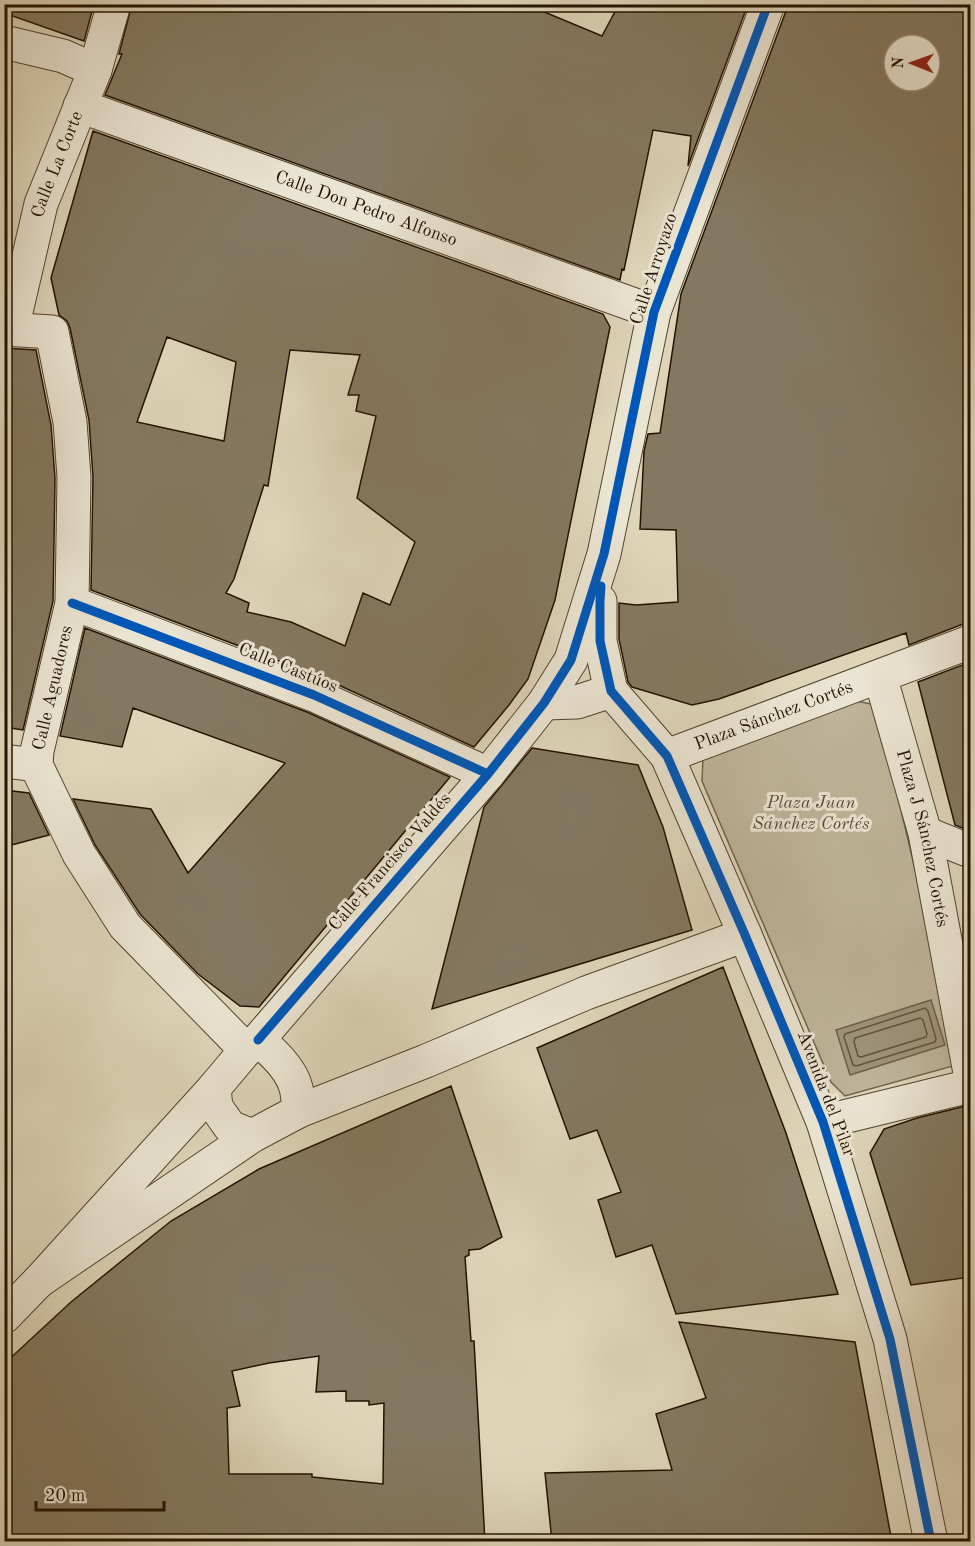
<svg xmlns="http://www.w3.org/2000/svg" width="975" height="1546" viewBox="0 0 975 1546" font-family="'Old Standard TT',serif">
<rect width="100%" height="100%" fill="#ded5b9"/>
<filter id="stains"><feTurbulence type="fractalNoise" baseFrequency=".00333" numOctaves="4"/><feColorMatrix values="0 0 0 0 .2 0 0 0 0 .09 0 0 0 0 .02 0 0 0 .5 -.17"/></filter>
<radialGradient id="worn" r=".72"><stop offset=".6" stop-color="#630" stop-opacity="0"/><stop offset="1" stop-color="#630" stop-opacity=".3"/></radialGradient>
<path fill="#beb49a" stroke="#70644d" stroke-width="1.5" d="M851 700 876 705 956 1042 953 1066 845 1096 831 1082 702 781 703 758Z"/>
<path fill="#9e937a" stroke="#6d6049" stroke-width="1.5" d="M931 1000 945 1045 850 1075 836 1030Z"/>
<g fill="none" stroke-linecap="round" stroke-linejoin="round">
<path stroke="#60533d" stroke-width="1.5" d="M925 1008 928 1011 936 1039 935 1042 856 1066 853 1065 844 1037 845 1034Z
M920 1018 923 1020 927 1034 926 1037 861 1057 858 1056 854 1042 855 1038Z"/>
</g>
<path fill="#847860" stroke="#231300" stroke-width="1.5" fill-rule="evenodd" d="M4 4H94L84 41 4 13Z
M132 4H544L542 11 602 36 619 4H748L688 166 691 136 653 130 624 270 622 269 620 280 105 95 122 54H119Z
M786 4H970V624H963L909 645 906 633 719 699 692 705 632 687 628 682 619 639V603L636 605 678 602 676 530 640 529 644 451 648 434 660 433 681 294 786 11ZM894 45H930V81H894Z
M93 131 603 314 610 327 555 600 528 679 509 705 474 747 321 677 91 590 93 477 89 420 70 328 67 321 59 315 51 278ZM167 337 236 362 224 441 137 422ZM290 350 360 355 348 395H359L356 411 376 416 357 498 415 542 390 605 363 593 345 646 291 622 247 612 249 603 226 593 234 579 264 485 268 486Z
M4 348 36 350 51 425 55 478 53 601 23 730 4 727Z
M85 628 307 712 450 777 259 1007 240 1006 198 974 140 914 95 845 73 799 151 809 188 873 285 763 133 708 122 747 60 736Z
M970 662V831L955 825 918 682Z
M532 748 638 765 663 827 692 930 432 1009 484 807Z
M4 790 29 793 49 835 4 847Z
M723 967 786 1133 838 1294 676 1314 652 1245 616 1257 598 1200 621 1192 597 1130 570 1139 537 1048Z
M451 1086 502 1237 480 1249 469 1250V1255L465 1257 471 1341H474L485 1542H4V1364L71 1302 171 1221 259 1169ZM319 1356 316 1392 346 1391V1401H369V1405L384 1403 383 1484 312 1477V1474H229L227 1408 240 1406 232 1371 269 1363Z
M970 1105V1277L911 1285 870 1153 884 1129 917 1118Z
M679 1322 855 1342 892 1542H552L545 1473 672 1470 656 1414 706 1398Z"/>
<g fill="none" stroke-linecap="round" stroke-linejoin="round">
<g stroke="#52442e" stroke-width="35">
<g id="minor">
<path d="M4 42 63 56 95 70"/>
<path id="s1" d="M80 106 654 312"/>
<path d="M4 329 52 332 70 422 74 477 72 603 37 751 36 765 79 854 125 926 246 1050"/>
<path id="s2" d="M12 329 41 204 95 70 114 4"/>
<path d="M600 601V641L611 691 667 756 745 935 823 1122 890 1339 931 1542"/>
<path d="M72 603 314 695 488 774"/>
<path id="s3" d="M880 676 925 833 970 1073"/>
<path d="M544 703 577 702 611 691"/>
<path id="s4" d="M667 756 970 642"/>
<path d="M4 761 36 765"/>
<path d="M925 833 970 851"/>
<path d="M258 1040 488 774 544 703 571 660 604 554 654 312 768 4"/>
<path d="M299 1111 426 1061 586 993 745 935"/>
<path d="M823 1122 970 1086"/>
<path d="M39 1281 252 1136 299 1111C298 1104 298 1095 296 1088 291 1069 273 1052 258 1040L246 1050 214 1088 216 1107 230 1127 252 1136"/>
<path d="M4 1317 39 1281 214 1088"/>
</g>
</g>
<use href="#minor" stroke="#eae4d2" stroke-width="33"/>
<g stroke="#eae4d2" stroke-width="13">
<path id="cycleway" d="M601 586 600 601V641L611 691 667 756 745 935 823 1122 890 1339 931 1542
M72 603 314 695 488 774
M258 1040 488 774 544 703 571 660 604 554 654 312 768 4"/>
</g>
<use href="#cycleway" stroke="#0057b8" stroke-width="9"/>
</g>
<g text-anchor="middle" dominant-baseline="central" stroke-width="6" stroke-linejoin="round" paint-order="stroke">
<g font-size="18" fill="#231300" stroke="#eae4d2">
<text stroke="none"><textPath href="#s2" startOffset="171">Calle La Corte</textPath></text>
<text stroke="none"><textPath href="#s1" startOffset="304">Calle Don Pedro Alfonso</textPath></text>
<text transform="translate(654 269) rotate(-72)">Calle Arroyazo</text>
<text transform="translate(288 668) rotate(22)">Calle Castúos</text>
<text transform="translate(53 688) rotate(-77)">Calle Aguadores</text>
<text stroke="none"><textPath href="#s4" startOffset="114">Plaza Sánchez Cortés</textPath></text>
<text stroke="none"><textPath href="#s3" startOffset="168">Plaza J Sánchez Cortés</textPath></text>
<text transform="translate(390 862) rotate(-49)">Calle Francisco Valdés</text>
<text transform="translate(826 1094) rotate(69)">Avenida del Pilar</text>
</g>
<g font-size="18" font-style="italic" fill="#594b36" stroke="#eae4d2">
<text x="811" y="803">Plaza Juan<tspan x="811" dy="21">Sánchez Cortés</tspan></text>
</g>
</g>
<rect width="975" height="1546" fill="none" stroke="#ded5b9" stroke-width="24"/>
<rect x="6" y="6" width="963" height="1534" fill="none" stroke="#231300" stroke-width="3"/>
<rect x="12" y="12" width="951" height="1522" fill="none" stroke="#231300" stroke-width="1.5"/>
<g transform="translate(912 63) rotate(271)"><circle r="28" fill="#eae4d2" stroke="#9a907e" stroke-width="1.5"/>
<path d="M0-4.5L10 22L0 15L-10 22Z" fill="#8f2418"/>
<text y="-9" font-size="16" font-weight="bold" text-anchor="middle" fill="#231300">N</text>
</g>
<path d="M36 1501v9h128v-9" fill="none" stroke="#231300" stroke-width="3"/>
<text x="45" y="1501" font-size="18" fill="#231300" stroke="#eae4d2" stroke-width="4.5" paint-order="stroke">20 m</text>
<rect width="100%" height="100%" filter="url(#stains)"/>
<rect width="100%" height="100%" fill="url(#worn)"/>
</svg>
